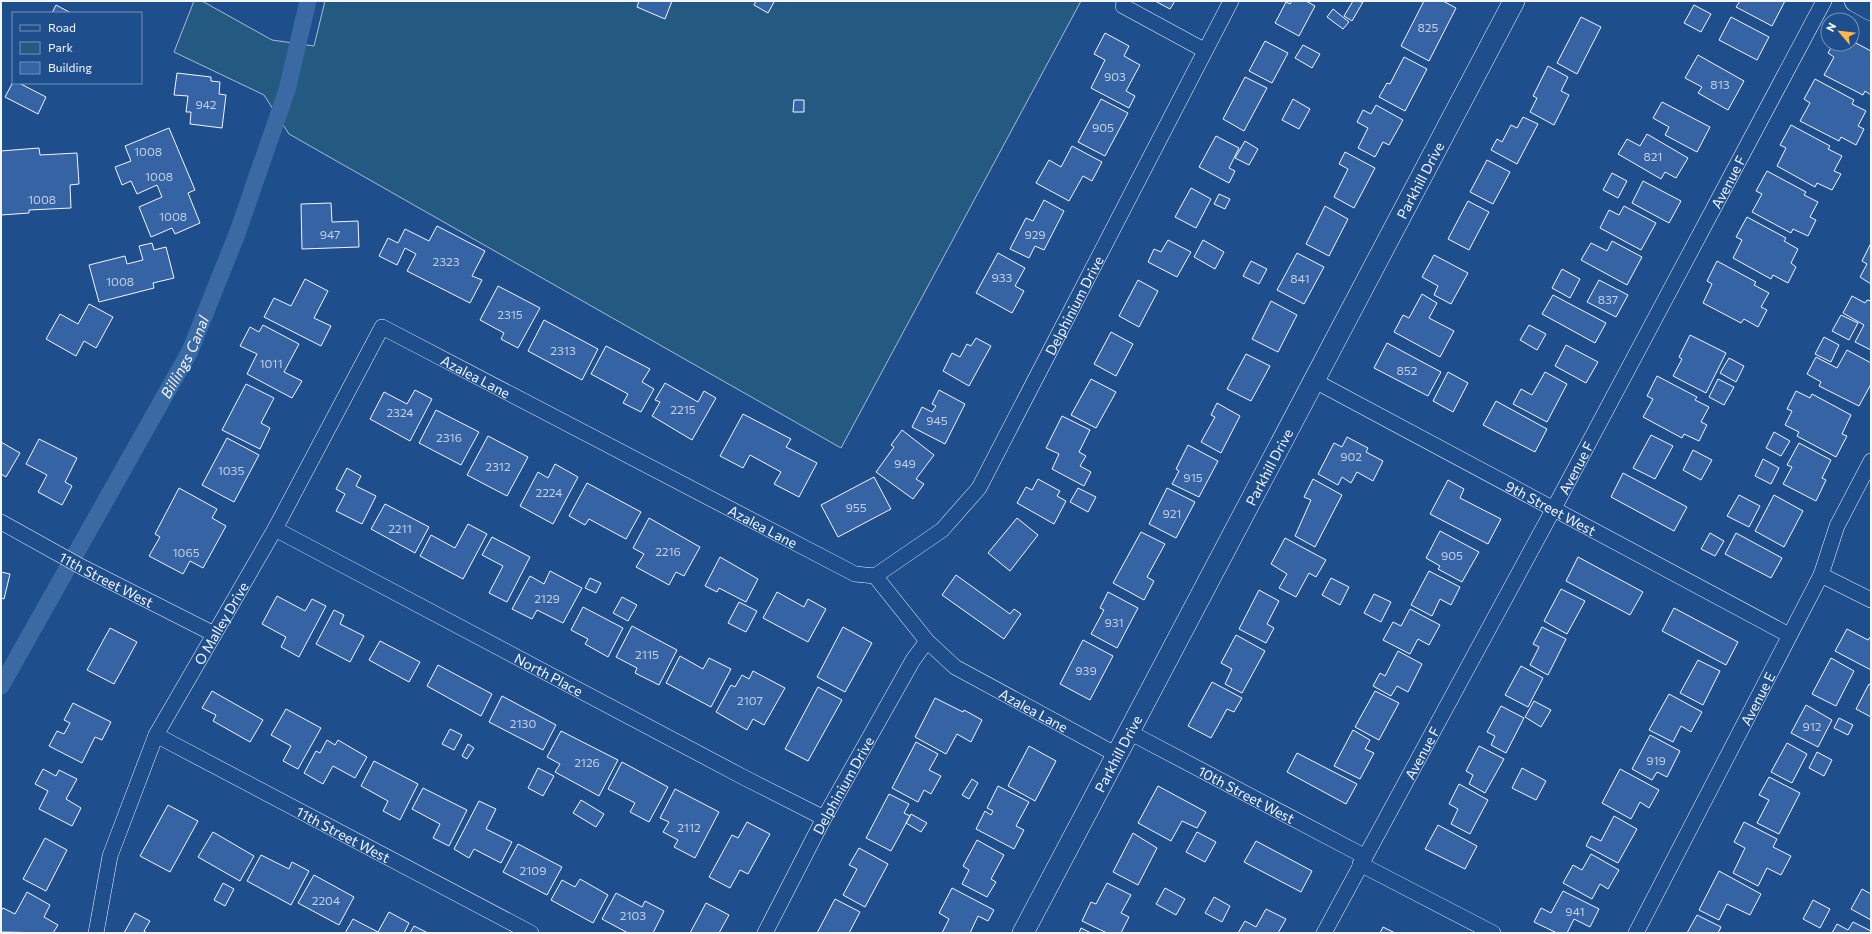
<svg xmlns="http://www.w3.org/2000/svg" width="1872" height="934" viewBox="0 0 1872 934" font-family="Commissioner,sans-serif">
<rect width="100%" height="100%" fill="#1f4e8c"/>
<path fill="#245a82" stroke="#a8bbd7" d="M194 1H202L272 40 314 46 325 1H1081L841 448 289 134 264 95 174 52Z"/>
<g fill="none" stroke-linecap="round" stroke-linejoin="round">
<path stroke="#3b69a3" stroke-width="17" id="s1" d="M1 686 190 351 237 234 287 90 308 1"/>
</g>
<path fill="#3563a3" stroke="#f2f6ff" d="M639 1H672L665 19 637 7Z
M756 1H774V2L768 13 754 5Z
M1155 1H1175L1170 9Z
M1292 1H1306L1315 6 1299 36 1275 23 1286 2 1290 4Z
M1353 1 1363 2 1352 21 1344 16Z
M1424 1H1443L1456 8 1429 61 1401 46Z
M1740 1H1785L1772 26 1736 7Z
M56 5 71 13H52Z
M1694 5 1711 14 1701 32 1684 23Z
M1333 9 1349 22 1343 29 1327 17Z
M1581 17 1601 27 1577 74 1557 63Z
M1731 17 1769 37 1757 60 1719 40Z
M1105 33 1129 46 1124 56 1140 65 1126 91 1135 96 1129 108 1091 88 1105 60 1094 54Z
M1265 41 1288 53 1272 83 1249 71Z
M1852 41 1871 51V95L1865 91 1863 95 1824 75 1834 57 1828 53 1833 44H1852Z
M1303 45 1320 54 1312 68 1295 58Z
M1698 55 1744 81 1728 110 1698 93 1702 87 1685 78Z
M1404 57 1427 69 1405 111 1379 97 1387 83 1390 84Z
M1548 66 1568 77 1561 91 1569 95 1554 125 1530 112 1537 98 1533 96Z
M177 73 211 77V81L220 82 219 94 226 95 222 128 190 124 191 112H186L188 96 174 95Z
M1245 77 1267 88 1244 131 1223 119Z
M1815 79 1854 100 1852 104 1866 111 1858 126 1864 129 1856 145 1841 137 1839 141 1800 121 1810 103 1804 99Z
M13 82 19 83 46 97 38 114 5 97Z
M1101 99 1128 113 1105 156 1078 142Z
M1293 99 1310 109 1299 129 1282 120Z
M794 100H804V112H793Z
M1662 102 1710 127 1697 152 1665 135 1669 127 1653 118Z
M1376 105 1403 120 1389 145 1383 142 1375 157 1358 148 1368 128 1357 122 1363 110 1371 114Z
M1523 117 1538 124 1517 164 1491 150 1497 139 1502 142 1511 125 1517 128Z
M1791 125 1830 146 1828 149 1842 156 1834 171 1841 174 1832 190 1817 183 1815 187 1777 166 1786 148 1780 145Z
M169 128 195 190 188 193 200 223 175 234 172 228 151 237 139 207 162 197 157 185 137 194 131 181 122 185 115 167 131 161 125 146Z
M1647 134 1688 158 1676 178 1665 172 1661 179 1618 154 1627 139 1640 146Z
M1216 136 1239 148 1229 168 1235 171 1229 183 1199 167Z
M1245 141 1258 149 1249 165 1235 158Z
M1072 146 1102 162 1092 181 1083 176 1069 201 1036 183 1049 160 1061 167Z
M39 148 40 155 77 153 79 184 70 185 71 208 29 210V213L1 215V151Z
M1345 152 1375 168 1354 208 1334 197 1348 169 1339 164Z
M1487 160 1510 172 1493 204 1470 192Z
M1767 171 1806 192 1804 195 1818 202 1810 217 1816 220 1808 236 1793 229 1791 233 1752 212 1762 194 1756 191Z
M1612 173 1627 181 1618 198 1603 190Z
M1643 181 1681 201 1669 223 1632 203Z
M1191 188 1211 199 1196 228 1175 217Z
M1219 194 1230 199 1225 209 1214 204Z
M1044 200 1064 211 1044 250 1035 246 1029 258 1010 249 1026 218 1033 221Z
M1468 201 1489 212 1469 250 1448 239Z
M331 203 332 222 358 221 359 247 302 249 301 204Z
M1325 206 1348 219 1329 256 1306 244Z
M1624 206 1656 223 1641 250 1600 228 1609 210 1619 215Z
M1747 217 1786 238 1784 241 1798 249 1791 263 1796 267 1788 283 1773 275 1771 279 1733 258 1742 240 1736 237Z
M437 226 485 251 472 276 482 280 470 303 407 271 416 254 405 248 397 265 379 256 388 238 398 243 405 229 429 241Z
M1168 240 1191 252 1177 277 1148 262 1154 249 1161 252Z
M1203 240 1224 252 1215 269 1194 257Z
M1612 241 1642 257 1627 285 1581 260 1591 243 1607 251Z
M152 243 154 250 166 247 174 278 153 283 154 288 99 302 89 265 125 256 127 264 143 260 139 246Z
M1871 243V284L1860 277 1867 264 1862 261Z
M998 253 1025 268 1015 286 1024 291 1012 313 976 293Z
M1297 253 1324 267 1304 304 1277 290Z
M1434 255 1468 273 1451 304 1434 295 1438 286 1422 277Z
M1251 261 1267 269 1259 284 1243 276Z
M1717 261 1756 282 1754 285 1769 293 1761 307 1767 310 1758 327 1744 319 1741 323 1703 303 1712 284 1707 281Z
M1562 269 1580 279 1570 298 1552 288Z
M305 279 328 291 314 318 331 326 321 346 264 317 274 298 291 306Z
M1138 280 1158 291 1139 327 1119 316Z
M1599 280 1628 295 1616 317 1587 302Z
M498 286 540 308 518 348 501 339 504 333 480 320Z
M1422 294 1437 303 1429 318 1454 331 1440 357 1394 332 1403 315 1409 318Z
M1553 295 1606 323 1595 343 1542 314Z
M1852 296 1865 303 1867 300 1871 301V350L1855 342 1864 325 1843 313Z
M1271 301 1297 315 1278 352 1252 339Z
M89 304 113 317 96 348 84 341 76 356 46 339 60 314 78 324Z
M1841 315 1858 323 1849 340 1832 331Z
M544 320 598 349 582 380 528 351Z
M263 325 299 344 284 372 302 381 292 398 247 374 257 354 240 346 250 327 259 332Z
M1529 325 1546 334 1537 350 1520 340Z
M1111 332 1133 344 1116 376 1094 364Z
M1690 335 1726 353 1706 393 1673 376 1682 359 1679 357Z
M1824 337 1839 345 1831 362 1815 354Z
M976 338 991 346 969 386 943 371 952 353 960 357 967 344 971 346Z
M1387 343 1441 372 1428 396 1374 368Z
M1566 345 1598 362 1586 383 1555 366Z
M606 346 650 369 642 382 654 389 641 412 623 403 628 394 591 374Z
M1847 350 1871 363V384L1859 406 1819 386 1821 382 1807 374 1816 357 1837 368Z
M1246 354 1270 366 1251 401 1227 389Z
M1729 358 1744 366 1736 382 1720 373Z
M1448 372 1468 383 1453 412 1433 401Z
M1545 372 1567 384 1547 422 1513 404 1521 389 1532 395Z
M1657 376 1697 397 1695 400 1709 407 1701 422 1707 425 1699 441 1684 434 1682 438 1643 417 1653 399 1647 396Z
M1091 379 1116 392 1096 428 1071 415Z
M1718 379 1734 387 1724 405 1709 397Z
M665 383 698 402 704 391 716 398 692 440 652 416 660 402 655 400Z
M246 384 274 398 261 423 270 428 260 449 222 430Z
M415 390 432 399 410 441 370 419 384 392 407 404Z
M939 390 965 404 945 444 912 427 922 407 932 412 936 406 932 404Z
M1796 391 1810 398 1812 394 1851 415 1842 434 1847 436 1836 457 1797 436 1799 432 1785 425 1792 411 1787 409Z
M1496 401 1547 429 1535 452 1483 425Z
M1217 403 1240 416 1221 453 1201 442 1215 417 1211 415Z
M436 410 479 432 461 465 419 443Z
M743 414 791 439 786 447 817 463 799 497 774 484 781 472 750 455 743 468 720 456Z
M1062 416 1090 430 1079 452 1086 456 1080 466 1091 472 1084 486 1052 469 1059 454 1046 448Z
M902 430 934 455 916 479 924 484 913 499 876 472 894 447 891 445Z
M1774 432 1790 441 1781 456 1766 448Z
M1651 435 1673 446 1655 479 1633 468Z
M488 436 528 457 507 496 467 475Z
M1347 437 1368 448 1366 452 1383 461 1373 481 1357 472 1351 483 1342 477 1338 485 1318 474 1334 443 1342 447Z
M227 438 259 455 234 502 202 485Z
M39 439 77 458 65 482 72 486 62 505 38 492 47 475 26 464Z
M1 442 20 453 6 477 1 474Z
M1799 443 1831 460 1822 478 1826 480 1816 501 1783 484 1792 467 1787 465Z
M1188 445 1218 461 1199 497 1172 484 1179 471 1176 469Z
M1693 450 1712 460 1701 480 1683 470Z
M1763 459 1779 468 1771 484 1755 476Z
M555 464 578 477 553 524 520 506 538 472 548 478Z
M347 468 361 476 356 486 376 496 362 524 336 511 345 494 336 489Z
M1623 473 1687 507 1674 531 1611 497Z
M874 477 891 509 838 537 821 505Z
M1038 479 1060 491 1057 496 1066 501 1054 524 1017 503 1026 487 1032 490Z
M1313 479 1342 495 1315 547 1295 536 1311 500 1304 497Z
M1448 480 1464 489 1460 498 1501 519 1488 544 1430 514Z
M587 483 641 512 626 539 589 519 585 525 569 516Z
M179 488 217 509 212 518 226 526 203 568 190 561 183 574 149 556 160 537 155 534Z
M1078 488 1096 497 1088 512 1070 502Z
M1167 488 1195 502 1176 538 1149 524Z
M1739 495 1760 506 1749 527 1727 516Z
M1774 495 1803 511 1784 547 1755 531Z
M385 504 429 527 415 553 371 529Z
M649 518 700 547 684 576 676 572 669 585 636 567 644 554 633 548Z
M1017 518 1038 535 1010 571 988 553Z
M468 524 487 534 463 579 420 556 431 535 455 548Z
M1440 531 1479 552 1462 582 1438 569 1440 566 1426 558Z
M1141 532 1165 544 1147 577 1154 581 1144 600 1113 583Z
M1710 533 1724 541 1715 556 1701 549Z
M1736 533 1782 558 1771 578 1725 554Z
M492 537 530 557 507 602 489 593 503 566 482 555Z
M1285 538 1326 560 1316 577 1309 573 1296 597 1279 588 1287 574 1271 564Z
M720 557 758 579 746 602 719 588 717 592 705 586Z
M1578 557 1643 592 1630 615 1566 581Z
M550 571 582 588 563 623 537 610 532 619 512 609 530 576 544 584Z
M1429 571 1460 587 1451 605 1440 599 1432 616 1411 605Z
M1 572 10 574 4 599 1 598Z
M956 575 1010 614 1014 609 1021 614 1004 639 942 595Z
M590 578 601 583 596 593 585 588Z
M1331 578 1349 587 1340 605 1322 595Z
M1561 589 1585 601 1567 634 1544 621Z
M1259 590 1279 601 1267 624 1274 628 1266 643 1239 629Z
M777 592 804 607 808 599 826 609 808 642 763 618Z
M1108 592 1138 608 1117 648 1091 634 1104 610 1100 608Z
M1374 594 1391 602 1381 622 1364 613Z
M277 596 305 611 312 599 326 606 299 657 281 647 286 637 262 624Z
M622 597 637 605 628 621 613 613Z
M739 602 757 611 746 632 728 623Z
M583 607 623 628 608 657 585 644 588 639 571 630Z
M1674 608 1738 642 1726 665 1662 631Z
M1410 609 1440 625 1429 645 1418 639 1410 654 1383 640 1393 622 1401 626Z
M334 610 344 615 340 624 364 636 350 662 316 644Z
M632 626 677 650 659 685 635 673 637 668 616 657Z
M843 627 872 643 845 692 817 677Z
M1542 627 1566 639 1548 675 1530 665 1539 647 1533 644Z
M110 628 137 642 114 684 87 670Z
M1847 629 1868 640 1871 636V670L1835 651Z
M1236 635 1265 651 1242 693 1225 684 1232 669 1221 663Z
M1083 640 1113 656 1090 700 1060 684Z
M380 641 420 662 409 682 369 660Z
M1398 651 1422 664 1408 692 1397 686 1391 696 1373 686 1380 673 1385 676Z
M680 656 703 669 709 658 731 669 711 707 666 683Z
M1831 658 1854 671 1836 706 1812 694Z
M1698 660 1720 671 1703 705 1680 693Z
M438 665 492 694 481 716 427 686Z
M1521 666 1543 678 1528 707 1505 695Z
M753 671 785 688 764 725 753 719 747 730 716 712 731 685 735 687 742 675 749 679Z
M1212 682 1242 698 1234 712 1227 709 1211 738 1188 726Z
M1869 684 1871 685V717L1856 709Z
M818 687 842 700 808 761 785 749Z
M212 691 263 720 250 742 213 721 216 715 202 708Z
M1375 691 1399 703 1379 740 1355 727Z
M1669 694 1702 712 1691 732 1681 726 1673 742 1649 730Z
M502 696 556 725 543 750 489 722Z
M935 698 963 712 964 710 982 720 971 742 957 734 946 754 915 737Z
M1534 701 1551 710 1541 727 1525 717Z
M73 703 111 722 102 740 95 737 82 763 49 746 57 731 64 734 70 723 64 720Z
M1806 705 1832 720 1818 747 1791 733Z
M1501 706 1524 718 1506 753 1491 745 1495 736 1487 732Z
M286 709 321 728 298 769 283 761 291 746 271 735Z
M1839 718 1853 725 1848 735 1834 728Z
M450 729 462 735 454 750 442 744Z
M1353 730 1370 740 1365 749 1374 753 1360 779 1334 766Z
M561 731 618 760 599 796 555 772 560 764 547 757Z
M1650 735 1680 751 1667 777 1657 772 1652 780 1632 769Z
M327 740 335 745 338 740 367 757 355 778 333 766 323 784 304 773 316 751 320 753Z
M916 742 938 754 929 770 941 776 931 794 924 790 918 802 892 788Z
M1787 743 1807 754 1792 783 1771 772Z
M468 744 474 748 467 759 462 756Z
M1029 746 1056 761 1035 801 1008 786Z
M1479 746 1504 759 1485 793 1469 784 1473 775 1466 771Z
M1817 752 1832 760 1824 776 1809 768Z
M1297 753 1357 784 1346 804 1287 772Z
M374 761 418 784 400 820 383 811 388 801 361 786Z
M622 762 668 787 649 822 630 812 635 803 608 789Z
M538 768 554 776 543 796 528 788Z
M1522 768 1546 781 1536 800 1512 788Z
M43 769 56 776 59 770 77 779 66 799 81 808 72 826 39 809 48 791 35 784Z
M1620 769 1659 790 1649 808 1640 802 1631 819 1602 803Z
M1769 777 1800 793 1779 834 1757 823 1769 800 1759 795Z
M972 779 978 783 969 799 962 795Z
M1459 784 1488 800 1470 834 1451 824 1458 809 1449 804Z
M998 786 1029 802 1016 826 1024 830 1014 849 976 829 985 811 991 815 993 811 987 808Z
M1158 786 1206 812 1197 828 1182 821 1171 841 1138 823Z
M423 788 467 810 449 846 433 838 440 824 412 809Z
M675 789 719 812 695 858 674 847 678 840 663 832 669 822 660 818Z
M889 794 909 804 904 813 910 816 891 851 866 838Z
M581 800 604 814 596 827 573 813Z
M479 801 496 809 486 829 512 842 501 863 474 849 469 858 454 849Z
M168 805 198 821 170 872 140 856Z
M911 814 927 823 921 832 906 823Z
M1614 816 1637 829 1618 863 1586 846 1591 836 1601 841Z
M747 822 770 834 748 874 740 870 730 888 709 877 732 835 738 838Z
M1744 822 1777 839 1773 847 1791 856 1781 875 1767 868 1758 886 1733 873 1745 848 1734 842Z
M1438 825 1477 846 1465 869 1425 849Z
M213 832 254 856 240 881 198 857Z
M1197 832 1216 842 1205 862 1186 852Z
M1133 833 1157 848 1138 885 1113 872Z
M45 838 67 850 46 891 23 879Z
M977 840 1004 855 991 879 996 882 987 897 962 884 969 870 963 866Z
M1256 841 1312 871 1301 892 1244 862Z
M518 844 562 867 547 895 503 872Z
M859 848 888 864 865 907 843 895 857 869 849 865Z
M1591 854 1619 870 1608 889 1600 884 1592 899 1563 883 1573 865 1582 870Z
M261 855 289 869 292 862 309 871 291 905 247 881Z
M1719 871 1761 894 1750 915 1727 904 1719 920 1699 910Z
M314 875 354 897 339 925 298 903Z
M580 879 608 895 593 923 551 900 562 880 575 887Z
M223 883 234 889 225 906 214 900Z
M1107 883 1131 895 1121 913 1129 917 1121 933H1107L1082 921 1091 902 1096 904Z
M952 888 994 910 988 921 978 916 970 933H942L949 919 939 913Z
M1165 888 1185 899 1176 915 1156 904Z
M1862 889 1871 894V920L1851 909Z
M1563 891 1599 909 1590 927 1574 919 1567 933H1557L1534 922 1541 908 1551 913Z
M27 892 50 905 44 917 58 925 53 933 1 932V911L3 908 15 914Z
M616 893 642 907 645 901 664 911 653 933H628L602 919Z
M1214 897 1230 906 1222 922 1205 913Z
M835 899 860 912 849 933H817Z
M1813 900 1830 909 1820 928 1803 919Z
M706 903 729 915 719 933H690Z
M1266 909 1286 919 1278 933H1238L1245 921 1256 927Z
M389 912 409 923 404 933H345L353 919 378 932Z
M135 913 150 921 144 931 147 933H124Z
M1697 915 1721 927 1718 933H1687Z
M1853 922 1871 931V933H1832L1837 924 1848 930Z
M414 926 428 933H410Z
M1383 927 1395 933H1380Z
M1081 928 1091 933H1079Z"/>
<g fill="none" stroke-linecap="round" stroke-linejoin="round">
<g stroke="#f2f6ff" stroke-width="16">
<g id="street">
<path d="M1123 6 1204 50"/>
<path id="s2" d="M1313 380 1789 635"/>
<path id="s3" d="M1 522 82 567 214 634"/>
<path id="s4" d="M275 529 745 778 824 818"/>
<path d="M1821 575 1871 600"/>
<path id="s5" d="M875 576 942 530 979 488 1231 1"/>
<path id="s6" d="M1129 732 1364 856"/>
<path id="s7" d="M156 735 531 933"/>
<path d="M1360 864 1493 933"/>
<path id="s8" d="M96 933 110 856 156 735 275 529 382 327 855 574 875 576 927 641 955 667 1117 755"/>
<path id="s9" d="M765 933 824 818 913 660 927 641"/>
<path id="s10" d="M1324 933 1553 510 1824 1"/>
<path id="s11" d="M1636 933 1821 575 1837 526 1871 461"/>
</g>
</g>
<g stroke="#f2f6ff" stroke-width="22">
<g id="secondary">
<path d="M1855 1 1871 10"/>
<path id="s12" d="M1023 933 1514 1"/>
</g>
</g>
<use href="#street" stroke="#1f4e8c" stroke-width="15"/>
<use href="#secondary" stroke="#1f4e8c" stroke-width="21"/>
</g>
<g text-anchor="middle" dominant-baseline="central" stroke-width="3" stroke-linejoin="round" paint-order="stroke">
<g font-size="12" fill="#c3d1e8">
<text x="1428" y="27">825</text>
<text x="1115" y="76">903</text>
<text x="1720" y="84">813</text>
<text x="206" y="104">942</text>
<text x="1103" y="127">905</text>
<text x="148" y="151">1008</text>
<text x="1653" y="156">821</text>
<text x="159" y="176">1008</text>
<text x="42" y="199">1008</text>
<text x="173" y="216">1008</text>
<text x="330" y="234">947</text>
<text x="1035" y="234">929</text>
<text x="446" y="261">2323</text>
<text x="1002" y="277">933</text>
<text x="1300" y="278">841</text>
<text x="120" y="281">1008</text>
<text x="1608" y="299">837</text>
<text x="510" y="314">2315</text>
<text x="563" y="350">2313</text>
<text x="271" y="363">1011</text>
<text x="1407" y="370">852</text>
<text x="683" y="409">2215</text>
<text x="400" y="412">2324</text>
<text x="937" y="420">945</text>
<text x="449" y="437">2316</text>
<text x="1351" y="456">902</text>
<text x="905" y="463">949</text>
<text x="498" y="466">2312</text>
<text x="231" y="470">1035</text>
<text x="1193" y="477">915</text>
<text x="549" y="492">2224</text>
<text x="856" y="507">955</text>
<text x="1172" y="513">921</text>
<text x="400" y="528">2211</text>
<text x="668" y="551">2216</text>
<text x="186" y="552">1065</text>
<text x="1452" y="555">905</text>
<text x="547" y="598">2129</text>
<text x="1114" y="622">931</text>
<text x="647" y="654">2115</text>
<text x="1086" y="670">939</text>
<text x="750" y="700">2107</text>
<text x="523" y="723">2130</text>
<text x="1812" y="726">912</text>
<text x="1656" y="760">919</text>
<text x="587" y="762">2126</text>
<text x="689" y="827">2112</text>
<text x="533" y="870">2109</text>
<text x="326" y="900">2204</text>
<text x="1575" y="911">941</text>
<text x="633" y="915">2103</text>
</g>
<g font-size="14" fill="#f2f6ff" stroke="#1f4e8c">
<text stroke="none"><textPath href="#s12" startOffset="851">Parkhill Drive</textPath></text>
<text stroke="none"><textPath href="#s10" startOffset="853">Avenue F</textPath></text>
<text stroke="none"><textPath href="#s5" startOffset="343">Delphinium Drive</textPath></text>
<text stroke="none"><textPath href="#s8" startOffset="780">Azalea Lane</textPath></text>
<text stroke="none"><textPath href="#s12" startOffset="527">Parkhill Drive</textPath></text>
<text stroke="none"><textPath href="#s10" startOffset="529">Avenue F</textPath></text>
<text stroke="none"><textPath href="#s2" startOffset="270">9th Street West</textPath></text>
<text stroke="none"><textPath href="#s8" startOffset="1104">Azalea Lane</textPath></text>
<text stroke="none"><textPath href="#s3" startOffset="120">11th Street West</textPath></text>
<text stroke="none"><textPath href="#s8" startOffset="337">O Malley Drive</textPath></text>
<text stroke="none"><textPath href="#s4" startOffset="310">North Place</textPath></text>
<text stroke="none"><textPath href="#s11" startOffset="264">Avenue E</textPath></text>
<text stroke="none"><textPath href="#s8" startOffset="1439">Azalea Lane</textPath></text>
<text stroke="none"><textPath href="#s10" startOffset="205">Avenue F</textPath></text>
<text stroke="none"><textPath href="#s12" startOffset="203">Parkhill Drive</textPath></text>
<text stroke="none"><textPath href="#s9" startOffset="167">Delphinium Drive</textPath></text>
<text stroke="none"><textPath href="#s6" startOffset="133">10th Street West</textPath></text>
<text stroke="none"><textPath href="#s7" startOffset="212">11th Street West</textPath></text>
</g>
<g font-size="15" font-style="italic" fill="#f2f6ff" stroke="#1f4e8c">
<text stroke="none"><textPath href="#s1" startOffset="377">Billings Canal</textPath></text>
</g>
</g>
<rect width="1872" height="934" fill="none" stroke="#f2f6ff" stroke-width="4"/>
<rect x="12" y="12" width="130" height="72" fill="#1f4e8c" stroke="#7391ba"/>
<rect x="20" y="25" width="20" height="6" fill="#1f4e8c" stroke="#7391ba"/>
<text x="48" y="32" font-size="12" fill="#f2f6ff">Road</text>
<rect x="20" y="42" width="20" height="12" fill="#245a82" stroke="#7391ba"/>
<text x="48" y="52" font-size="12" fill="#f2f6ff">Park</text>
<rect x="20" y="62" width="20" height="12" fill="#3563a3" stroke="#7391ba"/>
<text x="48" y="72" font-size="12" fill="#f2f6ff">Building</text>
<g transform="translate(1840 32) rotate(298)"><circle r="19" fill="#1f4e8c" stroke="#7391ba"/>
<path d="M0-3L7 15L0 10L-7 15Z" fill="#ffb74d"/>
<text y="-6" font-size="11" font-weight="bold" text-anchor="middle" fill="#f2f6ff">N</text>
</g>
</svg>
